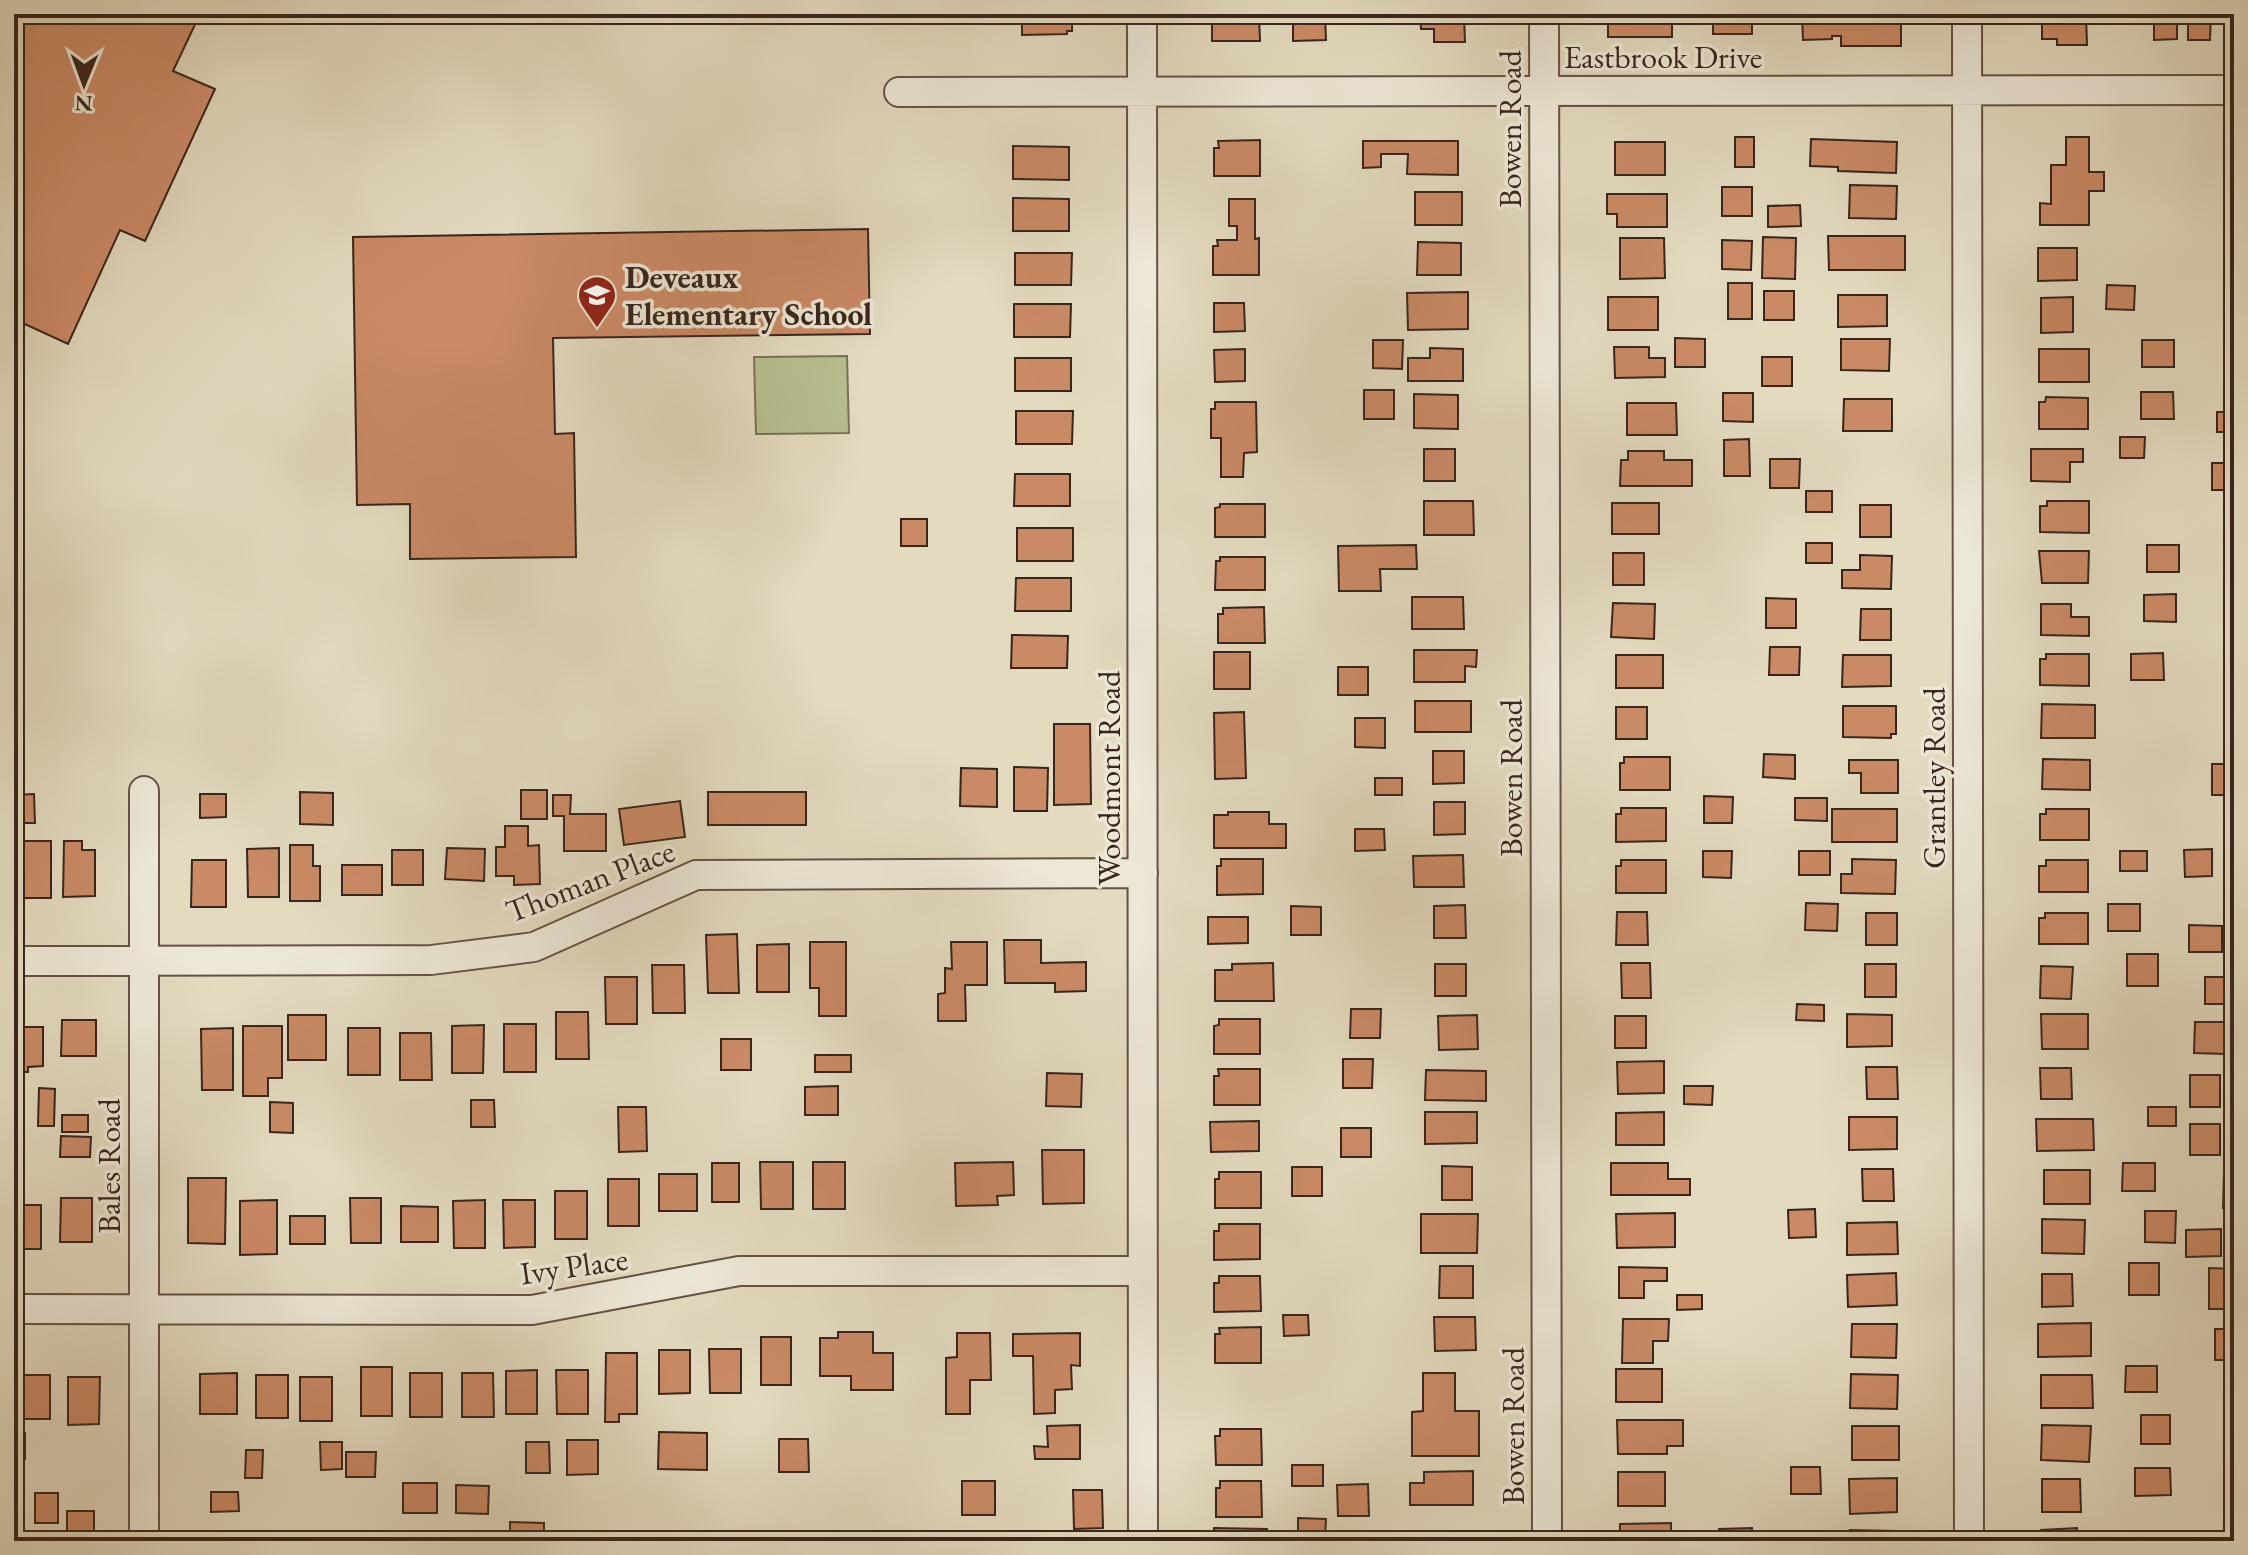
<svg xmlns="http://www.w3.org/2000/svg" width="2248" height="1555" viewBox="0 0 2248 1555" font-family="'EB Garamond',serif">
<rect width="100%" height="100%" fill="#e3dac0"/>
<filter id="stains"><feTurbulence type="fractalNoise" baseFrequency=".0025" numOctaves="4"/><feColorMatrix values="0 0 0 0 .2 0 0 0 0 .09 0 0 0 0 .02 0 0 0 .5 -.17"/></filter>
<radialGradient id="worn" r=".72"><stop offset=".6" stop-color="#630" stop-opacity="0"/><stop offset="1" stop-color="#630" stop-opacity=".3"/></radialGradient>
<path fill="#b8be8f" stroke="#787256" stroke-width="2" d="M847 356 849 433 756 434 754 357Z"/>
<path fill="#ca8a66" stroke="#39251c" stroke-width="2" d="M14 14H200L173 71 215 89 145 241 120 230 68 344 14 319Z
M1022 14H1072V31H1067V34L1022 35Z
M1212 14H1259L1260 41H1212Z
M1293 14H1325L1326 40 1293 41Z
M1420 14H1464L1465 42H1434V29H1421Z
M1608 14H1672V37H1608Z
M1713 14H1752V34H1713Z
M1802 14H1832V17L1841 16V14H1901V46H1841V36H1832V39L1803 40Z
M2042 14H2086L2087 45H2057V39H2042Z
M2154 14H2177V39L2154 40Z
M2188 14H2211L2210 40H2188Z
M1735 137H1754V167H1735Z
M2066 137H2089V172H2104V191H2089V225H2040V203L2051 204V165H2066Z
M1811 139 1897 142 1896 173 1838 171V167L1810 166Z
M1260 140V176H1214V148H1219L1218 141Z
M1363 141H1458V175L1407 174 1408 154H1381V167L1363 168Z
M1615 142H1665V175H1615Z
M1013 146 1069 147V180L1013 179Z
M1850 185 1897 186 1896 219 1849 218Z
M1722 187H1752V216H1722Z
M1415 192H1462V225H1415Z
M1607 194H1667V227H1617V214H1607Z
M1013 198 1069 199V231H1013Z
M1229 199H1255V239L1259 238V275H1213V246H1218L1217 240H1237V226H1229Z
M1800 205 1801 226 1768 227V206Z
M868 229 870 334 553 338 555 434 574 433 576 557 410 559V504L357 505 353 237Z
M1828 236H1905V270H1829Z
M1763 237 1796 238 1795 279 1762 278Z
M1620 238H1664L1665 278 1620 279Z
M1722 240 1752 241 1751 270 1722 269Z
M1418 242 1461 243V275H1417Z
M2038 248H2077V280L2038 281Z
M1015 253H1072L1071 285H1015Z
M1728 283H1752V319H1728Z
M2107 285 2135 286 2134 310 2106 309Z
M1764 291H1794V320H1764Z
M1468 292V329L1408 330 1407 293Z
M1838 295H1887V326L1838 327Z
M1608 297H1658V330H1608Z
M2073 297V332L2041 333V298Z
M1214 303H1244L1245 331 1214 332Z
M1014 304H1071L1070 337H1014Z
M1675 338 1705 339V367H1675Z
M1841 339H1890L1889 371 1841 370Z
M1373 340H1403L1402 369 1373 368Z
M2142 340H2174V367H2142Z
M1614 347H1649V358H1665V377L1615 378Z
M1430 348 1463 349V381H1408V358H1430Z
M1245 349V381L1215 382 1214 350Z
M2039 349H2089V382H2039Z
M1762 357H1792V386H1762Z
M1015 358H1071V391H1015Z
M1364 390H1394V419H1364Z
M2141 392H2173L2174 419H2141Z
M1723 393H1753V422L1723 421Z
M1414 394 1458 395V429L1414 428Z
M2046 397 2088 398V429H2039V402H2045Z
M1844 399H1892V431H1843Z
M1215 402H1256L1257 452 1244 453 1243 477H1221V438H1211V409H1215Z
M1627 403H1676L1677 435H1627Z
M1016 411H1073L1072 444H1016Z
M2217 412H2234V432H2217Z
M2120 437H2145L2144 458H2120Z
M1749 439 1750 476H1724V440Z
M1424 449H1455V481H1424Z
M2031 449H2083V462H2070V482L2031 481Z
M1628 451H1664V460H1692V486H1620L1621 460H1628Z
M1770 459H1800L1799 488H1770Z
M2212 463H2234V490H2212Z
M1015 474H1070V506H1014Z
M1806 491H1832V512H1806Z
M1424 501H1473L1474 535H1424Z
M2047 501H2089V533L2040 532V506H2047Z
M1612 503H1659V534H1612Z
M1220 504H1265V537H1215V508L1220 507Z
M1860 505H1891V537H1860Z
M901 519H927V546H901Z
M1017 528H1073V561H1017Z
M1806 543H1832V563H1806Z
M1416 545 1417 569H1380L1381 591H1339L1338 546Z
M2147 545H2179V572H2147Z
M2039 551H2089L2088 583H2042Z
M1613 553H1644V585H1613Z
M1860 555 1892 556 1891 589 1842 588V570H1860Z
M1220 557H1265V590H1215L1216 561H1220Z
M1016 578H1071V611H1015Z
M2176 594V622L2144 621V595Z
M1412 597H1463L1464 629H1412Z
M1766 598 1796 599V628H1766Z
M1613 603 1655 604 1654 639 1611 637Z
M2041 604H2071V617H2089V636L2041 635Z
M1264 607 1265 643H1218V614H1223V608Z
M1861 609H1891V640H1860Z
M1012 635 1068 636 1067 668H1011Z
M1770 647H1800L1799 675H1769Z
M1414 650H1477L1476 667 1465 666V682H1414Z
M1214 652H1250V689H1214Z
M2163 653 2164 680H2131V654Z
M2046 654H2089V686L2040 685V659H2046Z
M1616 655H1663V688H1616Z
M1843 655H1891V686L1842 687Z
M1338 667H1368V695H1338Z
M1415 701H1471V732H1415Z
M2042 704 2095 705V738H2041Z
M1843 706H1896V734H1891V738L1843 737Z
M1616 707H1647V739H1616Z
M1244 712 1246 778 1215 779 1214 713Z
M1355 718H1385V748L1355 747Z
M1054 724H1090L1091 804 1054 805Z
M1433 751H1464V783L1433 784Z
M1764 754 1795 755V779L1763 777Z
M1624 757H1670V790H1620V763H1624Z
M2043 759 2090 760V790L2042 789Z
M1849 760H1898V793H1861V773H1849Z
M2212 764H2234V795H2212Z
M1014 767 1048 768 1047 811H1014Z
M961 768 997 769V807L960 806Z
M1375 778H1402V795H1375Z
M521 790H547V819H521Z
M300 792 333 793V825L300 824Z
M708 792H806V825H708Z
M34 794 35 823H14V795Z
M200 794H226V817L200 818Z
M553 795H571L570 814H606V851H564V816H553Z
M1704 796 1733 797 1732 823H1704Z
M1795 798H1827V821L1795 820Z
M680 801 685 837 624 845 619 809Z
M1434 802H1465V834L1434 835Z
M1621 808H1666V841L1616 842V814H1621Z
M1832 809H1897V842H1832Z
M2046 809H2089V840H2040V814H2046Z
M1228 812H1269V824H1286V848H1214V815H1228Z
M505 826H528V846L539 845 540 884 514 885V876H496V847H505Z
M1355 829H1384L1385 850 1355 851Z
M15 841H51V898H16Z
M64 841H82V850H95V896L63 897Z
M290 845H313V866H320V901H290Z
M279 848V897H248L247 849Z
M447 848 485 849 484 881 445 879Z
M2212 849V876L2185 877 2184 850Z
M392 850H423V885H392Z
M1703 851H1732L1731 878 1703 877Z
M1799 851H1830V875H1799Z
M2120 851H2147V871H2120Z
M1463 855 1464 887H1414L1413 856Z
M1221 859H1263V894L1217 895V866H1221Z
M1852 859 1896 860 1895 894 1841 893V874H1852Z
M192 860H226V907H191Z
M1621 860H1666V893H1616V866H1621Z
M2046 860H2088V892H2039V866H2046Z
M342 865H382V895H342Z
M1806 903 1838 904 1837 931 1805 930Z
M2108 904H2140V931H2108Z
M1465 905 1466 938H1434V906Z
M1291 906 1321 907V935H1291Z
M1617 912H1647L1648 945H1616Z
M1866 913H1897V945H1866Z
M2045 913H2088V944H2039V918H2045Z
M1208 917H1248V943L1208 944Z
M2189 925 2222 926V952H2189Z
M737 934 739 993H708L706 935Z
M1004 940H1041V963L1086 962V991L1055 992V983H1005Z
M810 942H846V1016H819V988H810Z
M951 942H987V985H965L966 1021H938V994L945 993V968L952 969Z
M789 944V992H757V945Z
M2127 954H2158V986H2127Z
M1273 963 1274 1001H1215V970H1232V964Z
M1621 963H1650L1651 998H1622Z
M1435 964H1466V996H1435Z
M1865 964H1896V997H1865Z
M652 965H684L685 1013H653Z
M2041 966 2073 967 2071 999 2040 998Z
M605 977H637V1024H606Z
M2205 977H2234V1004H2205Z
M1797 1004 1824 1005V1021L1796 1020Z
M1351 1009H1381L1380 1038H1350Z
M556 1012H588L589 1059H556Z
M1847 1014 1892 1015V1046L1847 1047Z
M2041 1014H2088V1049H2042Z
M288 1015H326V1060H288Z
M1477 1015 1478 1049 1439 1050 1438 1016Z
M1615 1016H1646V1048H1615Z
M1219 1019H1260V1054H1214V1026L1219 1025Z
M62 1020H96V1056H61Z
M2195 1022H2225V1054L2194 1053Z
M504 1024H536V1072H504Z
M484 1025 483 1073H452V1026Z
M243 1026H282V1078H268V1096H243Z
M14 1027H43V1066L28 1067V1072H14Z
M233 1028V1090H202L201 1029Z
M348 1028H380V1075H348Z
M400 1033H431L432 1080H400Z
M721 1039H751V1070H721Z
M815 1055H851V1072H815Z
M1343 1059H1373L1372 1088H1343Z
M1664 1061V1093L1618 1094 1617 1062Z
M1866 1067H1897L1898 1099H1867Z
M2040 1068H2071L2072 1099H2041Z
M1218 1069H1260V1105H1214V1076H1219Z
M1426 1070 1486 1071V1101L1425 1100Z
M1047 1073 1082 1074 1081 1107 1046 1106Z
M2190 1075H2220V1107H2190Z
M838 1086V1115H805V1087Z
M1684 1086H1713L1712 1105 1684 1104Z
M39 1088 55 1089 54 1126H38Z
M471 1100H494L495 1127H471Z
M270 1102 293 1103V1133L270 1132Z
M618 1107H646L647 1151 619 1152Z
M2148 1107H2176V1126H2148Z
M1425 1112H1477V1143L1425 1144Z
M1664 1112V1145H1616V1113Z
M62 1115H88V1132H62Z
M1849 1117H1897V1149L1849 1150Z
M2036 1119H2093L2094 1150 2037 1151Z
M1259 1121V1151L1211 1152 1210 1122Z
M2190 1124H2220V1155H2190Z
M1341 1128H1371V1157H1341Z
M61 1136 91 1137 90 1157H60Z
M1042 1150H1084V1203L1043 1204Z
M760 1162H793V1209H761Z
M813 1162H845V1209H813Z
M1013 1162 1014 1195 997 1196 998 1205 956 1206 955 1163Z
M712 1163H739V1202H712Z
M1611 1163H1668V1179H1690V1195H1611Z
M2123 1163H2155V1191H2122Z
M1442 1166 1472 1167V1200H1442Z
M1292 1167H1322V1196H1292Z
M1862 1169H1893L1894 1201H1863Z
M2044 1170H2090V1204H2044Z
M2234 1171V1208H2223L2224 1172Z
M1219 1172H1261V1208H1215V1179H1219Z
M659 1174H697V1211H659Z
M188 1178H226L225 1244 188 1243Z
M608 1179H639V1226H608Z
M555 1191H587V1239H555Z
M61 1198H92V1242H60Z
M350 1198H381V1243H351Z
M277 1200V1254L240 1255V1201Z
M485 1200V1248H454L453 1201Z
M503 1200H535V1247L504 1248Z
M14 1205H41V1249H14Z
M401 1206 438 1207V1242H401Z
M1815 1209 1816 1237 1789 1238 1788 1210Z
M2145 1211H2176L2175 1243 2145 1242Z
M1675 1213V1247L1617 1248 1616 1214Z
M1421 1214H1478L1477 1253H1421Z
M290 1216H325V1244H290Z
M2042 1219 2085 1220 2084 1254 2042 1253Z
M1897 1222 1898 1254 1847 1255V1223Z
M1219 1224H1260V1259L1214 1260V1231H1219Z
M2221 1229V1256L2186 1257V1230Z
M2129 1263H2159V1295H2129Z
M1440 1266H1473V1298H1439Z
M1619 1267 1667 1268V1281H1644V1298H1619Z
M2209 1268 2234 1269V1309H2209Z
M1896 1273 1897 1305 1848 1307 1847 1275Z
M2042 1274H2072L2073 1306 2042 1307Z
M1219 1276H1260L1261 1311 1214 1312V1283H1219Z
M1677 1295H1702V1309L1677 1310Z
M1283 1315H1308L1309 1335 1284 1336Z
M1434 1317H1475L1476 1350 1435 1351Z
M1623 1319H1669L1668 1341H1653V1363H1622Z
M2091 1323V1356L2038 1357V1324Z
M1852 1324H1897L1896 1358 1851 1357Z
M1261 1327V1363H1215V1334H1220L1219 1328Z
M2215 1329H2234V1360H2215Z
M838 1332H873V1353H893V1390H851V1376H820V1338H838Z
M957 1333H990L991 1380H970V1414H946V1358L957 1357Z
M1080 1333V1366L1071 1365 1072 1389 1055 1390V1413L1034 1414 1033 1356H1013V1334Z
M761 1337H791V1385H761Z
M709 1349H741V1393H710Z
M659 1350H690V1393L659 1394Z
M606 1353H637V1414H619V1422H605Z
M2126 1366H2157V1392H2125Z
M361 1367H392V1416H361Z
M1616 1369H1662V1402H1616Z
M537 1370V1414H506V1371Z
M556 1370H588V1414H557Z
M237 1373V1414H200V1374Z
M410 1373H442V1417H410Z
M462 1373H493L494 1417H462Z
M1423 1373H1455V1411H1479V1456H1412V1412L1423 1411Z
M1851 1374 1898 1375 1897 1409 1850 1408Z
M18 1375H50V1419H18Z
M256 1375H288V1418H256Z
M2041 1375H2092L2093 1408H2041Z
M68 1377H100L99 1424 68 1425Z
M300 1377H332V1421H300Z
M2141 1415H2170V1444H2141Z
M1617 1420H1683V1446H1667V1454H1618Z
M1080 1425V1459H1035L1034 1446 1048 1447 1047 1426Z
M2042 1425 2091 1426 2089 1462 2041 1460Z
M1852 1426H1899V1460H1852Z
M1220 1429H1261L1262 1465H1216L1215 1436H1220Z
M14 1432 25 1433V1459H14Z
M659 1432 707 1433V1470L658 1469Z
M779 1439H808L809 1472H779Z
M567 1440H598V1474L567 1475Z
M320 1442H342V1469L321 1470Z
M526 1442H549L550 1473H526Z
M246 1450H263L262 1478H245Z
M346 1452H376L375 1477H346Z
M1292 1465H1323V1486H1292Z
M1791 1467H1820L1821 1494H1791Z
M2135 1468H2170L2171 1495 2135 1496Z
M1473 1471V1505H1410V1483H1424V1472Z
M1618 1472H1665V1506H1618Z
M1897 1478V1512L1850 1514 1849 1479Z
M2042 1479H2080L2081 1512H2042Z
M962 1481H995V1515H962Z
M1220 1481H1261L1262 1517H1216V1488H1220Z
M403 1483H437V1513H403Z
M1368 1484 1369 1516H1338L1337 1485Z
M456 1485 489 1486 488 1514 456 1513Z
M1073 1490H1102L1103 1528 1074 1529Z
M211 1492H238L239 1511 211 1512Z
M35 1493H58V1523H35Z
M67 1511H94V1536H67Z
M1298 1518 1326 1519 1325 1536 1298 1535Z
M510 1522 544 1523V1541H510Z
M1671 1523V1541H1620V1524Z
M1214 1528 1267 1529V1541H1214Z
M1752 1528V1541H1719V1529Z
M2077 1528V1541H2041V1530Z
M1850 1530 1897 1531V1541H1850Z
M963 1533 1001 1534V1541H963Z
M859 1534V1541H829V1535Z
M354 1535H388V1541H354Z
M632 1538H653V1541H632Z"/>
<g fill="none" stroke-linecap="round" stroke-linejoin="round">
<g stroke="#645245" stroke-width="32">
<path id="minor" d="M1142 14 1143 1541
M1544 14 1547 1541
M1967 14 1969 1541
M899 92 2234 90
M14 961 431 960 534 947 696 875 1143 873
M14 1309 532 1310 739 1271H1141
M144 1541V791"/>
</g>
<use href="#minor" stroke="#ede7d6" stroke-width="28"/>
</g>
<defs>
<g id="school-pin" transform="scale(2)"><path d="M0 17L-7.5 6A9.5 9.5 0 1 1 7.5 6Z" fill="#8f2418" stroke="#ede7d6"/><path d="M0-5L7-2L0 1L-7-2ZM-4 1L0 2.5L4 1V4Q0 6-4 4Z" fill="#fff"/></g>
</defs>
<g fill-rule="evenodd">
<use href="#school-pin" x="597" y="295"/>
</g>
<g text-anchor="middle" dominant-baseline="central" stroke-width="7" stroke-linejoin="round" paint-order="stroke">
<g font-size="32" fill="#39251c" stroke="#ede7d6">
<text x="1663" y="57">Eastbrook Drive</text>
<text transform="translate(1510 129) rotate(-90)">Bowen Road</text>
<text transform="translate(1109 778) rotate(-90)">Woodmont Road</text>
<text transform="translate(1511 778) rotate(-90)">Bowen Road</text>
<text transform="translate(1934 778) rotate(-90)">Grantley Road</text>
<text transform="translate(590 881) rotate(-21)">Thoman Place</text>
<text transform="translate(109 1166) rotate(-90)">Bales Road</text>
<text transform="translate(574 1266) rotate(-8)">Ivy Place</text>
<text transform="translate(1513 1426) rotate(-90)">Bowen Road</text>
</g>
<g font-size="32" font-weight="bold" fill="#39251c" stroke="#ede7d6" text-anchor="start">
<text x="625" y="277">Deveaux<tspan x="625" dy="37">Elementary School</tspan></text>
</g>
</g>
<rect width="2248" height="1555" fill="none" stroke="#e3dac0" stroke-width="48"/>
<rect x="16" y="16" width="2216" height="1523" fill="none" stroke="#39251c" stroke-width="4"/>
<rect x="24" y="24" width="2200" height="1507" fill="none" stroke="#39251c" stroke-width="2"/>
<g transform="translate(84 84) rotate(181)" stroke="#ede7d6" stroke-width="6" paint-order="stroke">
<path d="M0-6L14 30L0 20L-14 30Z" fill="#39251c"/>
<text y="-12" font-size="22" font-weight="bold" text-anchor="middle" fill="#39251c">N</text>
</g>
<rect width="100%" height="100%" filter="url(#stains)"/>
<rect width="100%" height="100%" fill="url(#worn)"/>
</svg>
